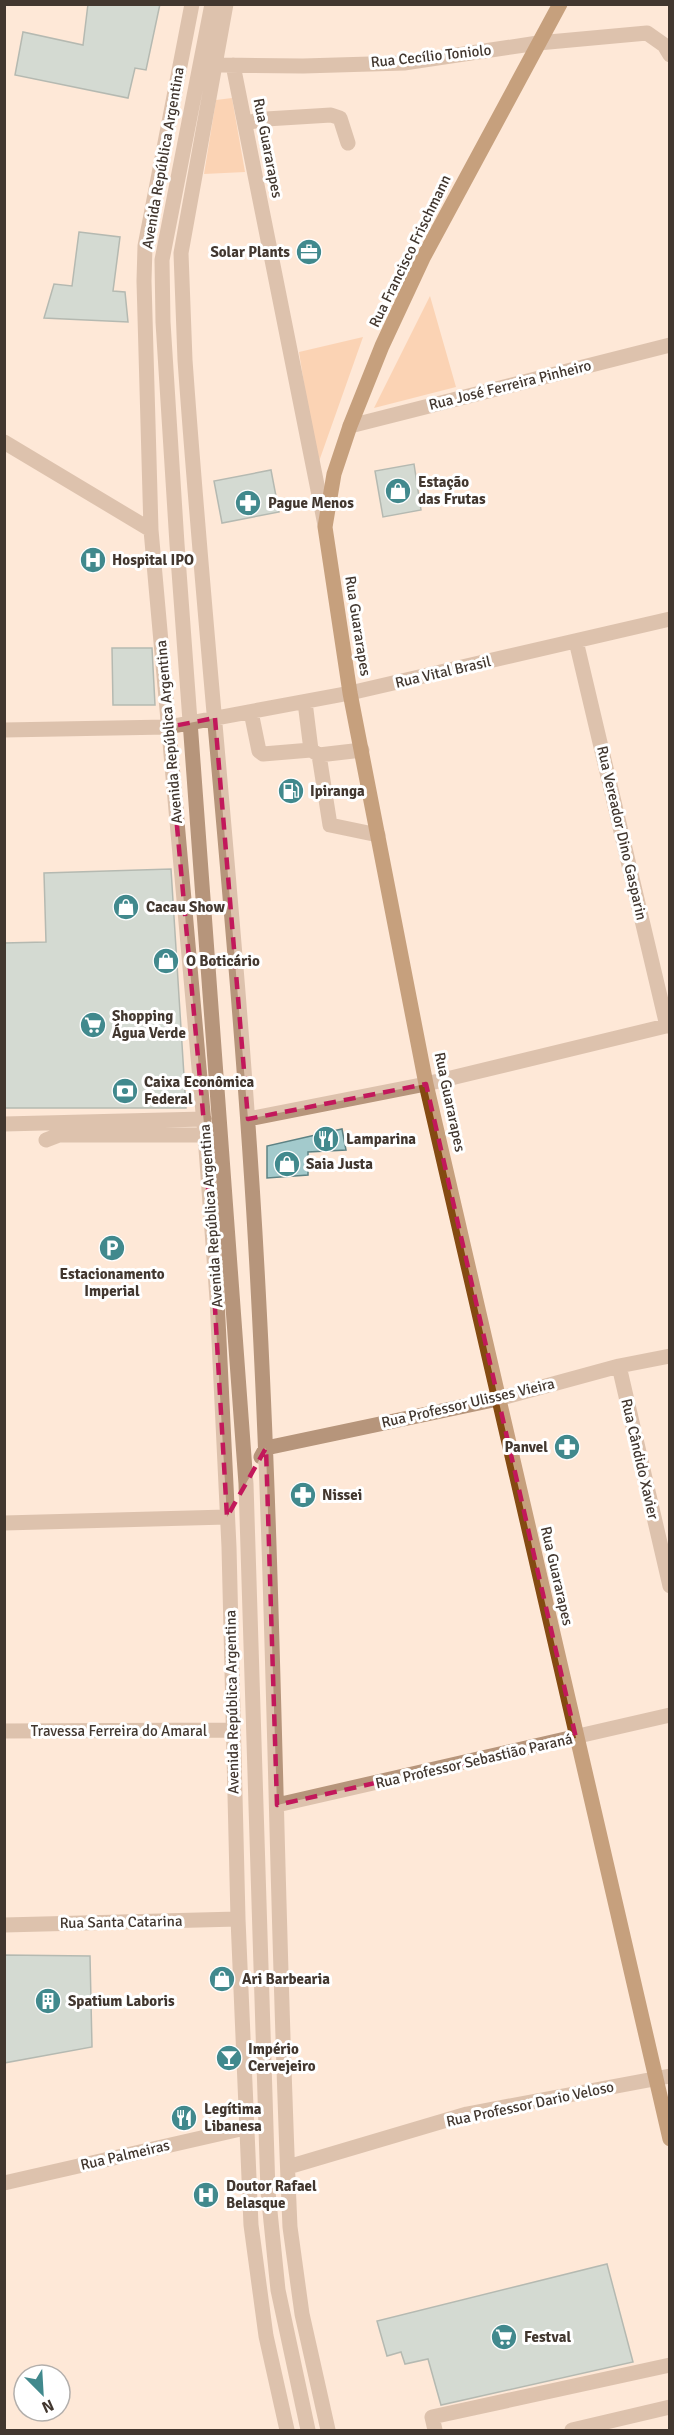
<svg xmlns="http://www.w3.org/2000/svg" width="674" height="2435" viewBox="0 0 674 2435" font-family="Signika,sans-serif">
<rect width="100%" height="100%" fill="#fee8d7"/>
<path fill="#f9bb8b" d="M232 98 245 172 204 174 216 100Z
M430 296 456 387 374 408Z
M363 337 317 467 299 352Z"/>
<path fill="#a3cacc" stroke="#5d8284" stroke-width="1.5" d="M88 4H160L146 70 135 68 128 98 15 75 23 32 83 45Z
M79 232 120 237 113 291 125 292 128 322 44 318 54 284 72 286Z
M414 464 421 510 383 517 375 471Z
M271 470 279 512 222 523 214 481Z
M112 648H152L155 705H113Z
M171 869 186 1108H4V943L46 942 44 873Z
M342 1129 346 1150 308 1152V1175L267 1178V1146Z
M4 1955 90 1956 92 2047 4 2063Z
M607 2264 633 2362 441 2405 428 2359 405 2364 401 2352 387 2356 377 2321Z"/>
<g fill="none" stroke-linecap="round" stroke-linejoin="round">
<path stroke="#b6957b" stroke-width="15" d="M192 4 145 246 144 281 151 530 205 1135 217 1299 229 1547 238 1919 251 2225 266 2336 287 2430
M212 4 162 260 163 322 177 544 246 1484 268 2192 278 2290 308 2430
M226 4 181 253 185 360C207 669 242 978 258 1287 275 1600 276 1914 290 2227L302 2314 328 2430
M223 65 303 66 404 63 538 43 647 33 664 45 670 55
M233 65 325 525
M245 123 266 119 331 115 340 118 348 143
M350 426 670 345
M4 442 151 530
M576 641 667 1026
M305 702 311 750
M251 712 259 751 263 754 311 750 319 755 330 825 378 835
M4 730 168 727 350 693 670 619
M319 755 362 750
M248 1119 426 1084 670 1025
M4 1124 204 1119
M46 1140 59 1135H205
M619 1366 670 1586
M261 1457 266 1448 498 1399 619 1366 670 1356
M4 1523 227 1517
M4 1731 233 1730
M277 1805 670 1715
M4 1925 238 1919
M288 2167 467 2114 670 2076
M4 2183 245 2128
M435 2430 432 2417 670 2365
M572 2430 670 2407"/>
<path stroke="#844a11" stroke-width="15" d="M560 4 423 258 382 346 350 426 334 474 325 527 350 693 426 1084 670 2139"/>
</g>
<path d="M0 0H674V2435H0ZM215 718 248 1119 426 1084 576 1738 277 1805 266 1448 227 1517 205 1135 168 727Z" fill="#fee8d7" fill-opacity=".55" fill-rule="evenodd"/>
<path fill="none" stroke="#c2185b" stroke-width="4.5" stroke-dasharray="12 8" stroke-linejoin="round" d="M215 718 248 1119 426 1084 576 1738 277 1805 266 1448 227 1517 205 1135 168 727Z"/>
<defs>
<g id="office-disc" transform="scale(1.35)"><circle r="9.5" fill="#41898d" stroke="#fff"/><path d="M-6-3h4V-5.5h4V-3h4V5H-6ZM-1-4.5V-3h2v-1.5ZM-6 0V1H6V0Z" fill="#fff"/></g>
<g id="shop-disc" transform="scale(1.35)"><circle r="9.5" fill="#41898d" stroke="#fff"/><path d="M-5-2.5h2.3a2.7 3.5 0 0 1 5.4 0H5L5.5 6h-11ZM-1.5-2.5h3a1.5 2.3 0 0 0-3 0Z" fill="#fff"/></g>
<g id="pharmacy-disc" transform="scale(1.35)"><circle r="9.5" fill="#41898d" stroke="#fff"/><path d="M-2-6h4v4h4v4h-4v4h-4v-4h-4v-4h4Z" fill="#fff"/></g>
<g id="hospital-disc" transform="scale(1.35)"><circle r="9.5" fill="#41898d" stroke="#fff"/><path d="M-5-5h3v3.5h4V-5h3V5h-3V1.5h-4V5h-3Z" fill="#fff"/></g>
<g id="fuel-disc" transform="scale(1.35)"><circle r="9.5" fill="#41898d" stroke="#fff"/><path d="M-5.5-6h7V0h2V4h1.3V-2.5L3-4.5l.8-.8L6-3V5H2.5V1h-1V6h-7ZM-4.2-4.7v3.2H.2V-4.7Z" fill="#fff"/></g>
<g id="supermarket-disc" transform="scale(1.35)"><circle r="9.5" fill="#41898d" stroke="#fff"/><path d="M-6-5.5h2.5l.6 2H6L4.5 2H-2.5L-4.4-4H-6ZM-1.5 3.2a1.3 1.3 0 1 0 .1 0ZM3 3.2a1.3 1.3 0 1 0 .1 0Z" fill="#fff"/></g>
<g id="bank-disc" transform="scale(1.35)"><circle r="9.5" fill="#41898d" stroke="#fff"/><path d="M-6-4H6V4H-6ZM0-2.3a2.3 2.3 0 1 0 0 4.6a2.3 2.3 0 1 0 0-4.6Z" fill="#fff"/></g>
<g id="restaurant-disc" transform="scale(1.35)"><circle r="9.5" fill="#41898d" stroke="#fff"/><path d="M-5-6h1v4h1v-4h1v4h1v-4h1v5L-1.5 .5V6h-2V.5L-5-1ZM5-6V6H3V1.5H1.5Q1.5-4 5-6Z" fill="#fff"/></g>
<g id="parking-disc" transform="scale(1.35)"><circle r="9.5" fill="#41898d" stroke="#fff"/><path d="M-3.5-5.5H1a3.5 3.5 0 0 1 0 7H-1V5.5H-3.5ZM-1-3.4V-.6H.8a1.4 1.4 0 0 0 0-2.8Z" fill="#fff"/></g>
<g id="building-disc" transform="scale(1.35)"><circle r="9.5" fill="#41898d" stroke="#fff"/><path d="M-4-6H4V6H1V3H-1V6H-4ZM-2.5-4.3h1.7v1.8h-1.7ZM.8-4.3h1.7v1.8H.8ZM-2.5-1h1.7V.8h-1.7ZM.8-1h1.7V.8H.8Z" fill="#fff"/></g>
<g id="bar-disc" transform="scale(1.35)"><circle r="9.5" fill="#41898d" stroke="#fff"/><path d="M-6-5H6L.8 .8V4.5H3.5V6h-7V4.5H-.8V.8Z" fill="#fff"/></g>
</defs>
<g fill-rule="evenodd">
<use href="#office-disc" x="309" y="252"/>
<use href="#shop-disc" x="398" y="491"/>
<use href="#pharmacy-disc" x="248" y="503"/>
<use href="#hospital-disc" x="93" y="560"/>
<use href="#fuel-disc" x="291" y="791"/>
<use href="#shop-disc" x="126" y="907"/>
<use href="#shop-disc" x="166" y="961"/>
<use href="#supermarket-disc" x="93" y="1025"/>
<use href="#bank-disc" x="125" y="1091"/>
<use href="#restaurant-disc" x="326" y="1139"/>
<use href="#shop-disc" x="287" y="1164"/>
<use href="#parking-disc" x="112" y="1248"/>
<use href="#pharmacy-disc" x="567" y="1447"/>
<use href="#pharmacy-disc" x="303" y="1495"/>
<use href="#shop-disc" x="222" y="1979"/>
<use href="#building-disc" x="48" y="2001"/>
<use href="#bar-disc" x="229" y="2058"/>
<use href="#restaurant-disc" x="184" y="2118"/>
<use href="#hospital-disc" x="206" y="2195"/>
<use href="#supermarket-disc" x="504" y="2337"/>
</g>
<g text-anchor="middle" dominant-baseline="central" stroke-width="6" stroke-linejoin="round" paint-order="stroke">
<g font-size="15" fill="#42372f" stroke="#fff">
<text transform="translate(431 56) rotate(-6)">Rua Cecílio Toniolo</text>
<text transform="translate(268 148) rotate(79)">Rua Guararapes</text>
<text transform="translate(163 158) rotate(-80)">Avenida República Argentina</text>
<text transform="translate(410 251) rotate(-64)">Rua Francisco Frischmann</text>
<text transform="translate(510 385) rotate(-14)">Rua José Ferreira Pinheiro</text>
<text transform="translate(358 626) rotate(81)">Rua Guararapes</text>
<text transform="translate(443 672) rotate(-13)">Rua Vital Brasil</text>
<text transform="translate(169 732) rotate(-95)">Avenida República Argentina</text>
<text transform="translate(622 833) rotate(77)">Rua Vereador Dino Gasparin</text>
<text transform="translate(450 1102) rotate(78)">Rua Guararapes</text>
<text transform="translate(211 1216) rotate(-94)">Avenida República Argentina</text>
<text transform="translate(468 1403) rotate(-13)">Rua Professor Ulisses Vieira</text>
<text transform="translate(640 1459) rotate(77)">Rua Cândido Xavier</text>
<text transform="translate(557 1576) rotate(77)">Rua Guararapes</text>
<text transform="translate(232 1702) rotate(-91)">Avenida República Argentina</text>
<text x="119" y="1731">Travessa Ferreira do Amaral</text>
<text transform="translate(474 1761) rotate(-13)">Rua Professor Sebastião Paraná</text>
<text transform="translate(121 1922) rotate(-1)">Rua Santa Catarina</text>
<text transform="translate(530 2104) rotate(-12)">Rua Professor Dario Veloso</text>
<text transform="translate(125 2155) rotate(-13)">Rua Palmeiras</text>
</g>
<g font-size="15" font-weight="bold" fill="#42372f" stroke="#fff" text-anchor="start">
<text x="290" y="252" text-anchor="end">Solar Plants</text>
<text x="418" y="482">Estação<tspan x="418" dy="17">das Frutas</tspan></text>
<text x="268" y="503">Pague Menos</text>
<text x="112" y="560">Hospital IPO</text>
<text x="310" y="791">Ipiranga</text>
<text x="146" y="907">Cacau Show</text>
<text x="186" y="961">O Boticário</text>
<text x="112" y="1016">Shopping<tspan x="112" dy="17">Água Verde</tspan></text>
<text x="144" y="1082">Caixa Econômica<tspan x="144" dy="17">Federal</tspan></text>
<text x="346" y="1139">Lamparina</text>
<text x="306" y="1164">Saia Justa</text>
<text x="112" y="1274" text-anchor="middle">Estacionamento<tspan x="112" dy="17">Imperial</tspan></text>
<text x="548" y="1447" text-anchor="end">Panvel</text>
<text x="322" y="1495">Nissei</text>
<text x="242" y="1979">Ari Barbearia</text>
<text x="68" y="2001">Spatium Laboris</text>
<text x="248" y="2049">Império<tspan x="248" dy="17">Cervejeiro</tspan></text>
<text x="204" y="2109">Legítima<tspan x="204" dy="17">Libanesa</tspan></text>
<text x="226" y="2186">Doutor Rafael<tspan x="226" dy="17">Belasque</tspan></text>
<text x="524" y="2337">Festval</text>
</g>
</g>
<rect width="674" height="2435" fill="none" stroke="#42372f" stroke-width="12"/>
<g transform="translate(42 2393) rotate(156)"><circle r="28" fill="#ffffff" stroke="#b3afac" stroke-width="1.5"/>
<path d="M0-4.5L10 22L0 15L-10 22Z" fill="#41898d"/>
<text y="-9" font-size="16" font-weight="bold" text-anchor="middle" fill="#42372f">N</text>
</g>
</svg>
